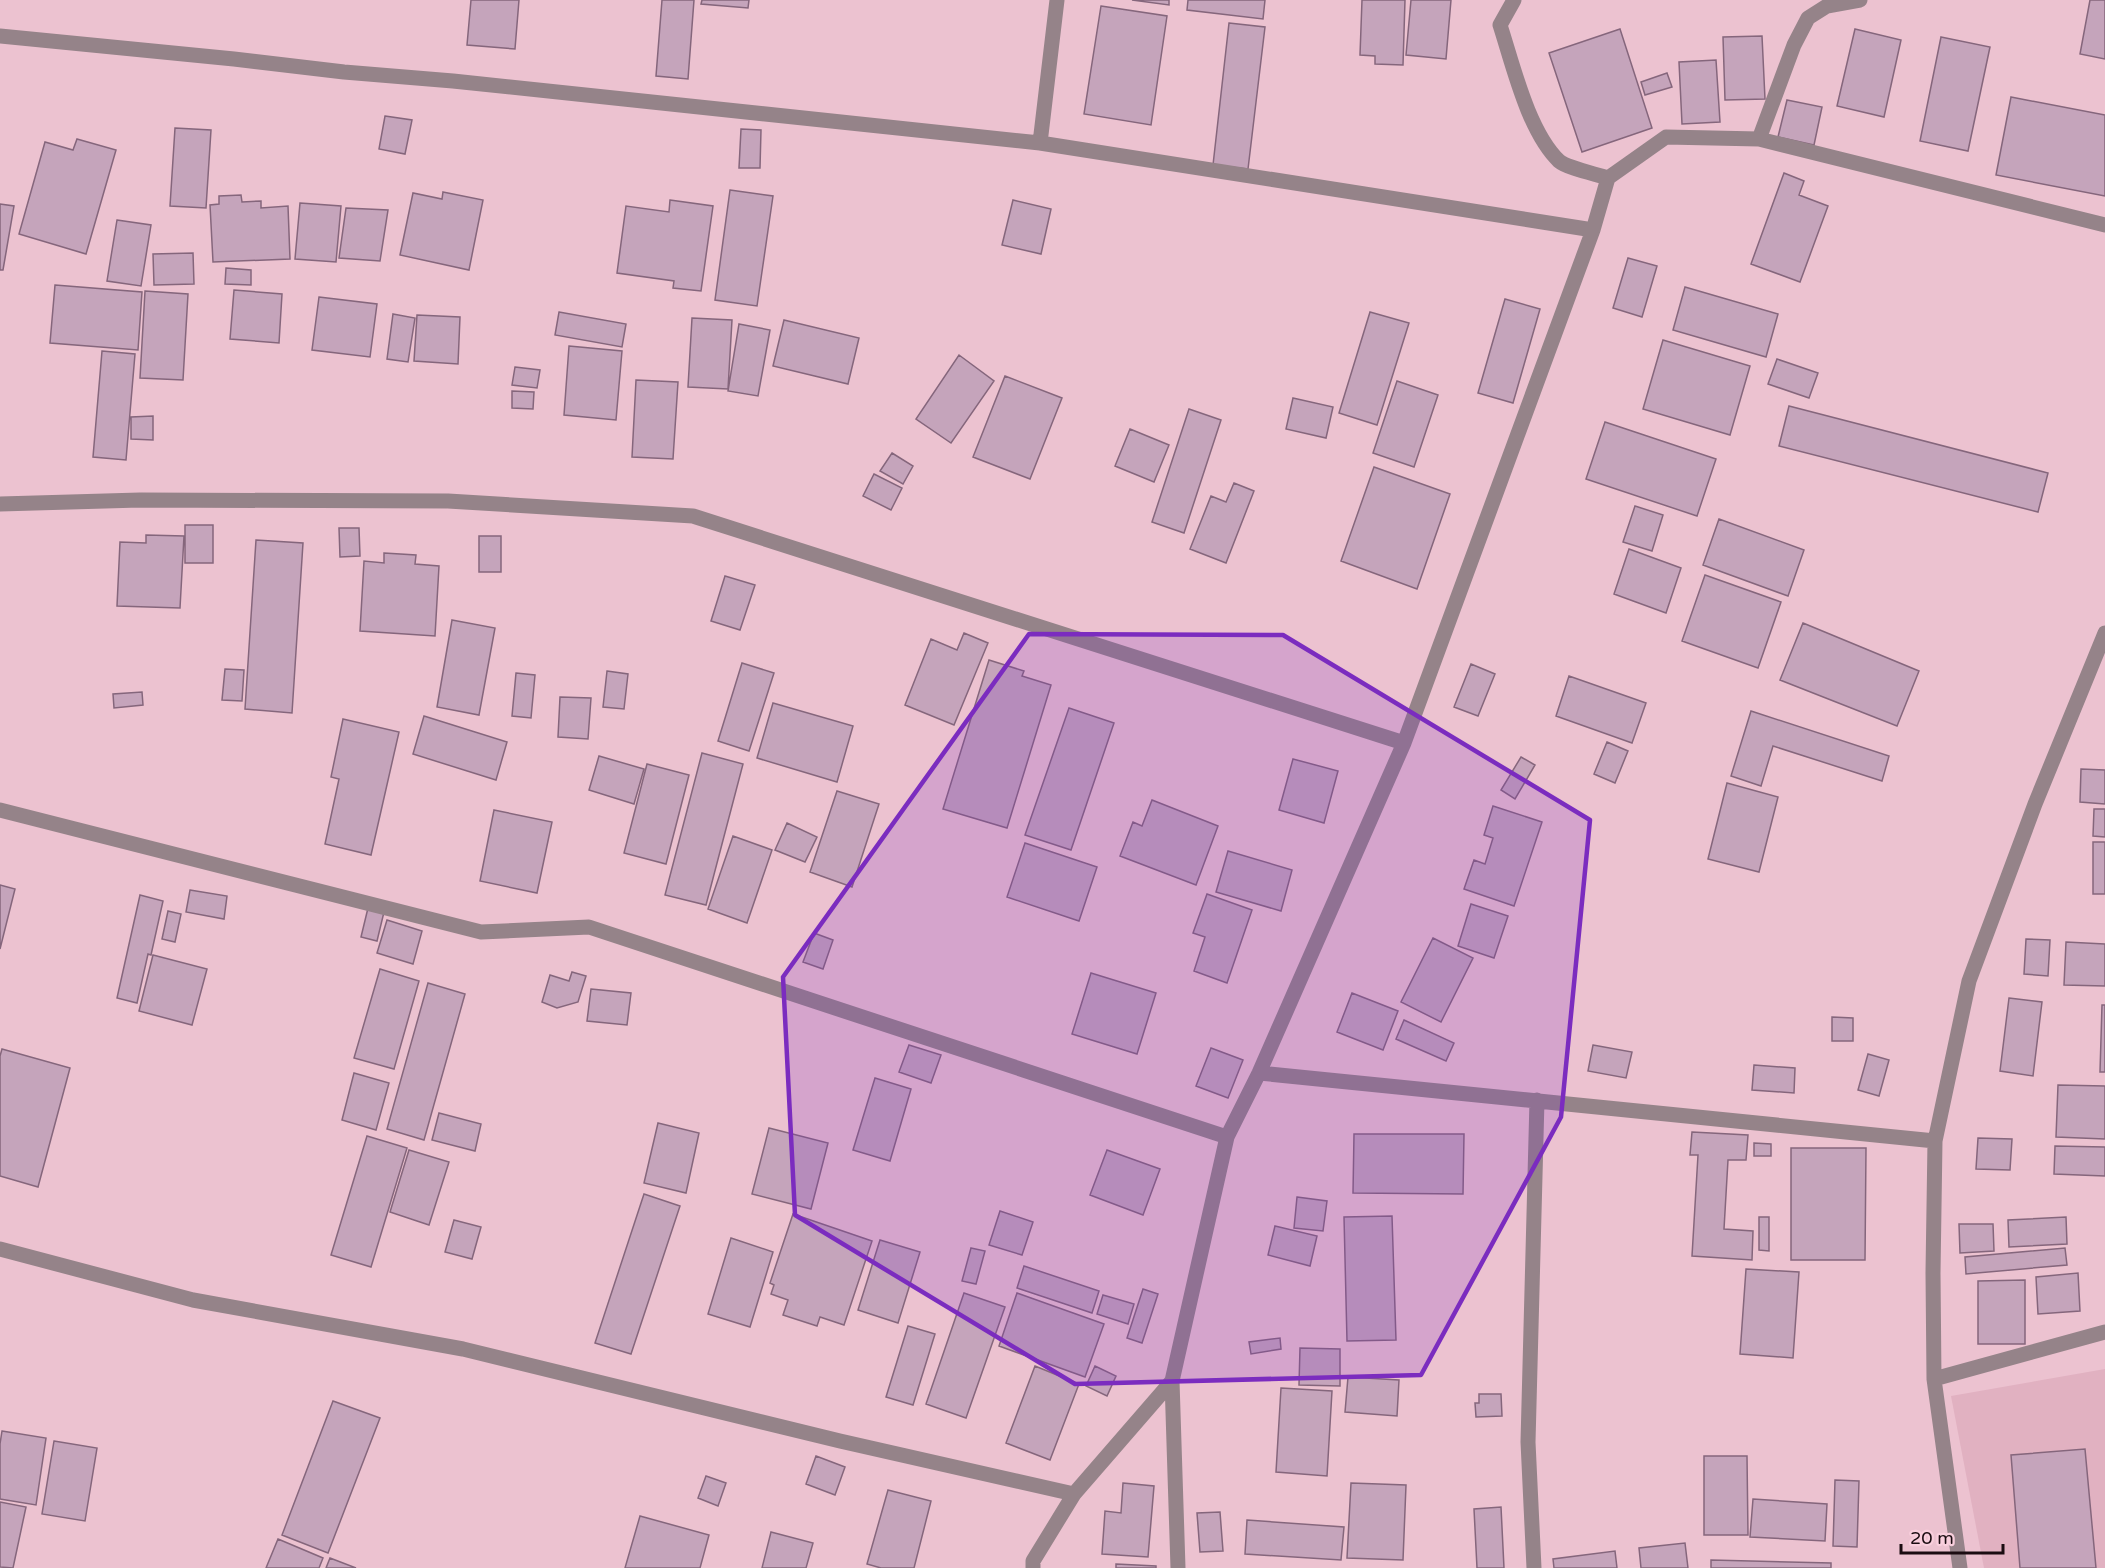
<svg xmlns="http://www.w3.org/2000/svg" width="2105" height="1568" viewBox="0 0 2105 1568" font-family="'Varela Round',sans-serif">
<rect width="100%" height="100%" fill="#ecc2d0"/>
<path fill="#e1b1c1" d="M2105 1369V1568H1984L1951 1396Z"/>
<path fill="#c5a4bb" stroke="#85667c" stroke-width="1.5" d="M471 0H519L515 49 467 45Z
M662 0H694L688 79 656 76Z
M702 0H749L748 8 701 4Z
M1132 0H1169V5Z
M1188 0H1265L1263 19 1187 10Z
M1362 0H1405L1403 65 1375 64V56L1360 55Z
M1411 0H1451L1446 59 1406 55Z
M2090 0H2105V59L2080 54Z
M1101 6 1167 16 1151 125 1084 114Z
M1229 23 1265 27 1248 169 1213 165Z
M1620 29 1652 128 1582 152 1549 53Z
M1855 29 1901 40 1884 117 1837 106Z
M1762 36 1765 99 1725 100 1723 37Z
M1941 37 1990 47 1968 151 1920 141Z
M1716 60 1720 122 1682 124 1679 62Z
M1667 73 1672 87 1645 95 1641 82Z
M2011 97 2105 115V196L1996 175Z
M1787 100 1822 107 1814 145 1778 137Z
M385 116 412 120 405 154 379 149Z
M175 128 211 130 206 208 170 206Z
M741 129 761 130 760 168H739Z
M77 139 116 150 86 254 19 234 45 142 73 150Z
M1784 173 1804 181 1799 195 1828 206 1800 282 1751 264Z
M730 190 773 196 757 306 715 300Z
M443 192 483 200 469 270 400 255 413 193 442 199Z
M241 195 242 202 261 201V208L288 206 290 259 213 262 210 205 219 204V196Z
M670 200 713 206 701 291 673 288 674 281 617 273 626 206 669 212Z
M1013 200 1051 209 1041 254 1002 245Z
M300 203 341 206 336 262 295 259Z
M0 204 14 206 3 270H0Z
M346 208 388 210 380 261 339 258Z
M117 220 151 225 141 286 107 281Z
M193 253 194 284 154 285 153 254Z
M1628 258 1657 266 1642 317 1613 308Z
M226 268 251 270V285L225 284Z
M55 285 142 292 138 350 50 343Z
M1685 287 1778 314 1766 357 1673 330Z
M234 290 282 294 279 343 230 339Z
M145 291 188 294 183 380 140 378Z
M319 297 377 304 370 357 312 350Z
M1505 299 1540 309 1513 403 1478 393Z
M559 312 626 324 622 347 555 335Z
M1370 312 1409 323 1377 425 1339 413Z
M393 314 415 318 408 362 387 359Z
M417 315 460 317 458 364 414 361Z
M692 318 732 320 728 389 688 387Z
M784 320 859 338 848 384 773 366Z
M739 324 770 330 758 396 728 391Z
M1663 340 1750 366 1730 435 1643 409Z
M569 346 622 351 616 420 564 415Z
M102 351 135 354 126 460 93 457Z
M959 355 994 381 951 443 916 419Z
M1777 359 1818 373 1809 398 1768 384Z
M515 367 540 370 537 388 512 385Z
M1005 376 1062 398 1030 479 973 457Z
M636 380 678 382 673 459 632 457Z
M1397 381 1438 395 1414 467 1373 453Z
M512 391 534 392 533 409 512 408Z
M1293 398 1333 407 1326 438 1286 429Z
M1789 406 2048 473 2038 512 1779 446Z
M1189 409 1221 420 1184 533 1152 522Z
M153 416V440L131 439V417Z
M1605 422 1716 459 1697 516 1586 479Z
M1130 429 1169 445 1154 482 1115 466Z
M892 453 913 466 903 484 880 471Z
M1374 467 1450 494 1417 589 1341 561Z
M874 474 902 488 891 510 863 496Z
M1234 483 1254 491 1226 563 1190 549 1211 496 1226 502Z
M1635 506 1663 515 1652 551 1623 542Z
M1719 519 1804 550 1788 596 1703 565Z
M185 525H213V563H185Z
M339 528H359L360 556 340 557Z
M146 535 184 536 180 608 117 606 120 542 146 543Z
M479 536H501V572H479Z
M256 540 303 543 292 713 245 709Z
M1629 549 1681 568 1666 613 1614 594Z
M384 553 416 555 415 564 439 566 435 636 360 631 364 561 384 563Z
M1705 575 1781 602 1758 668 1682 641Z
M725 576 755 585 740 630 711 621Z
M452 620 495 628 479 715 437 707Z
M1803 623 1919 671 1897 726 1780 680Z
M964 633 988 643 954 725 905 705 931 639 957 650Z
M989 660 1024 671 1022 676 1051 685 1007 828 943 809Z
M742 663 774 673 749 751 718 741Z
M1471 664 1495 674 1478 716 1454 707Z
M225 669 244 670 242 701 222 700Z
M607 671 628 674 624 709 603 707Z
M516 673 535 675 531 718 512 716Z
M1569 676 1646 703 1632 743 1556 716Z
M142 692 143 705 114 708 113 694Z
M560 697 591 698 588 739 558 737Z
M773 703 853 726 837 782 757 758Z
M1069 708 1114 723 1071 850 1025 835Z
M1751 711 1889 756 1882 781 1773 746 1761 786 1731 776Z
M424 716 507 742 496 780 413 754Z
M343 719 399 732 371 855 325 844 339 779 331 777Z
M1607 742 1628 751 1615 783 1594 774Z
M702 753 743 764 706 905 665 895Z
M599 756 644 769 634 804 589 790Z
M1521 757 1535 765 1515 799 1501 790Z
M1293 759 1338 771 1324 823 1279 810Z
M647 764 689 775 666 864 624 853Z
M2081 769 2105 770V804L2080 802Z
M1727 783 1778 797 1759 872 1708 859Z
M837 791 879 804 852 887 810 872Z
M1152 800 1218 826 1196 885 1120 856 1133 822 1142 826Z
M1493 806 1542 822 1514 906 1464 889 1474 860 1485 864 1493 838 1484 835Z
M2094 809H2105V837L2093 836Z
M494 810 552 822 537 893 480 881Z
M787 823 817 837 805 862 775 850Z
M733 836 772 850 747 923 708 909Z
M2093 842H2105V894H2093Z
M1025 843 1097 867 1079 921 1007 897Z
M1228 851 1292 870 1281 911 1216 892Z
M0 885 15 889 0 949Z
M190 890 227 896 224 919 186 912Z
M1207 894 1252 910 1227 983 1194 971 1205 937 1193 933Z
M140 895 163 901 151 955 148 954 137 1003 117 998Z
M1471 904 1508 916 1494 958 1458 946Z
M368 908 384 912 377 941 361 937Z
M168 911 181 914 175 942 162 939Z
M387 920 422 931 413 964 377 953Z
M814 933 833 940 823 969 803 962Z
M1433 938 1473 958 1441 1022 1401 1002Z
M2026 939 2050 940 2048 976 2024 974Z
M2066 942 2105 944V986L2064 985Z
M153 955 207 969 192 1025 139 1011Z
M380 969 419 981 394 1069 354 1058Z
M572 972 586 976 578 1002 557 1008 542 1002 550 975 569 981Z
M1091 973 1156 993 1137 1054 1072 1034Z
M428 983 465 994 424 1140 387 1129Z
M591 989 631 993 627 1025 587 1021Z
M1352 993 1398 1011 1383 1050 1337 1032Z
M2009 998 2042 1002 2033 1076 2000 1071Z
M2102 1005H2105V1072H2100Z
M1832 1017 1853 1018V1041H1832Z
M1404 1020 1454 1043 1446 1061 1396 1039Z
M909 1045 941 1055 931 1083 899 1072Z
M1593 1045 1632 1052 1626 1078 1588 1071Z
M1211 1048 1243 1060 1228 1098 1196 1086Z
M2 1049 70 1068 38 1187 0 1176V1056Z
M1868 1054 1889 1060 1879 1096 1858 1090Z
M1754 1065 1795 1068 1794 1093 1752 1090Z
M354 1073 389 1083 376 1130 342 1120Z
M875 1078 911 1089 890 1161 853 1150Z
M2058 1085 2105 1086V1139L2056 1137Z
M439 1113 481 1124 475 1151 432 1140Z
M658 1123 699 1133 686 1193 644 1183Z
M769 1128 828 1143 811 1209 752 1194Z
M1692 1132 1748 1135 1746 1160H1728L1724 1229 1753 1231 1752 1260 1692 1256 1698 1155H1690Z
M1354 1134H1464L1463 1194 1353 1193Z
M367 1136 407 1148 371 1267 331 1255Z
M1978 1138 2012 1139 2010 1170 1976 1169Z
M1754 1143 1771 1144V1156H1754Z
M2055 1146 2105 1147V1176L2054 1174Z
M1791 1148H1866L1865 1260H1791Z
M409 1150 449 1162 429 1225 390 1212Z
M1107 1150 1160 1169 1143 1215 1090 1195Z
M644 1194 680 1206 631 1354 595 1343Z
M1297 1197 1327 1201 1323 1231 1294 1228Z
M1000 1211 1033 1222 1022 1255 989 1245Z
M793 1214 872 1241 844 1325 820 1317 817 1326 783 1315 788 1300 771 1294 774 1285 770 1283Z
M1392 1216 1396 1340 1347 1341 1344 1217Z
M1759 1217H1769V1251L1759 1250Z
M2066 1217 2067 1244 2009 1247 2008 1220Z
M454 1220 481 1227 472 1259 445 1252Z
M1959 1224H1993L1994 1251 1960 1253Z
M1275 1226 1317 1236 1310 1266 1268 1255Z
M731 1238 773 1252 750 1327 708 1314Z
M880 1240 920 1252 898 1323 858 1310Z
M971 1248 985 1251 976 1284 962 1281Z
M2065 1248 2067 1265 1966 1274 1965 1257Z
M1024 1266 1099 1291 1092 1313 1017 1288Z
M1746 1269 1799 1272 1793 1358 1740 1354Z
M2078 1273 2080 1311 2038 1314 2036 1277Z
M2025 1280V1344H1978V1281Z
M1143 1289 1158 1294 1142 1343 1127 1338Z
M964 1293 1005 1307 966 1418 926 1404Z
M1017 1293 1104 1324 1085 1377 999 1346Z
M1103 1295 1134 1304 1128 1324 1097 1314Z
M908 1326 935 1334 913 1405 886 1397Z
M1280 1338 1281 1349 1251 1354 1249 1342Z
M1300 1348 1340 1349V1386L1299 1385Z
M1035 1366 1079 1384 1050 1460 1006 1443Z
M1095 1366 1116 1376 1107 1396 1086 1386Z
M1348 1377 1399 1380 1397 1416 1345 1412Z
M1281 1388 1332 1391 1327 1476 1276 1472Z
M1479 1394H1501L1502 1416 1476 1417 1475 1403H1479Z
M333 1401 380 1418 328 1553 282 1535Z
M2 1431 46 1438 36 1505 0 1499V1444Z
M54 1441 97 1448 85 1521 42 1514Z
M2085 1449 2096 1568H2020L2011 1455Z
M816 1456 845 1467 835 1495 806 1484Z
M1704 1456H1747L1748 1535H1704Z
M706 1476 726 1483 718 1506 698 1498Z
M1835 1480 1859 1481 1857 1547 1833 1546Z
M1123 1483 1154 1486 1148 1557 1102 1554 1105 1511 1121 1513Z
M1351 1483 1406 1485 1403 1560 1347 1558Z
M888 1490 931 1501 914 1568H881L867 1564Z
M1753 1499 1827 1504 1825 1541 1750 1537Z
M0 1502 26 1507 13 1568 0 1567Z
M1501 1507 1504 1568H1477L1474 1509Z
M1220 1512 1223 1551 1200 1552 1197 1513Z
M640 1516 709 1535 700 1568H625Z
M1247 1520 1344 1527 1341 1560 1245 1554Z
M771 1532 813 1543 806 1568H762Z
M278 1539 323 1558 319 1568H266Z
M1685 1543 1688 1568H1641L1639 1548Z
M1615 1551 1617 1568H1554L1553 1559Z
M330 1558 356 1568H326Z
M1711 1560 1831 1563V1568H1711Z
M1116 1564 1156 1566V1568H1116Z"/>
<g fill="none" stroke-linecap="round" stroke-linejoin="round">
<path stroke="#958389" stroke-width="15" d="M1514 0 1500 25C1513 65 1528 131 1559 161 1567 168 1596 174 1608 178
M0 36 234 59 344 72 453 81 1040 143 1593 230 1608 178 1666 137 1759 139 2105 225
M1759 139 1794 45 1808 18 1827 6 1860 0
M1040 143 1057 0
M0 504 140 500 448 501 693 516 1404 743
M0 810 481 932 589 927 1227 1137
M1259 1073 1935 1141
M0 1249 193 1300 463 1349 840 1441 1074 1494
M1934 1379 2105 1332
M1172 1381 1178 1568
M1033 1568V1561L1074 1494 1172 1381 1227 1137 1259 1073 1404 743 1593 230
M1534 1568 1528 1442 1537 1100
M1960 1568 1934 1379 1933 1273 1935 1141 1969 981 2035 804 2105 633"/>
</g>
<path fill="#7b2cbf" fill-opacity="0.2" stroke="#7b2cbf" stroke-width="4.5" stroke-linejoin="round" d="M1029 634 1283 635 1590 820 1561 1117 1421 1375 1075 1384 795 1215 783 977Z"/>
<path d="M1901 1544v9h102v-9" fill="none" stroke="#1a0c11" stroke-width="3"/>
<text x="1910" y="1544" font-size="18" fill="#1a0c11" stroke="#f9cfdd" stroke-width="4.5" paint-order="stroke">20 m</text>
</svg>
